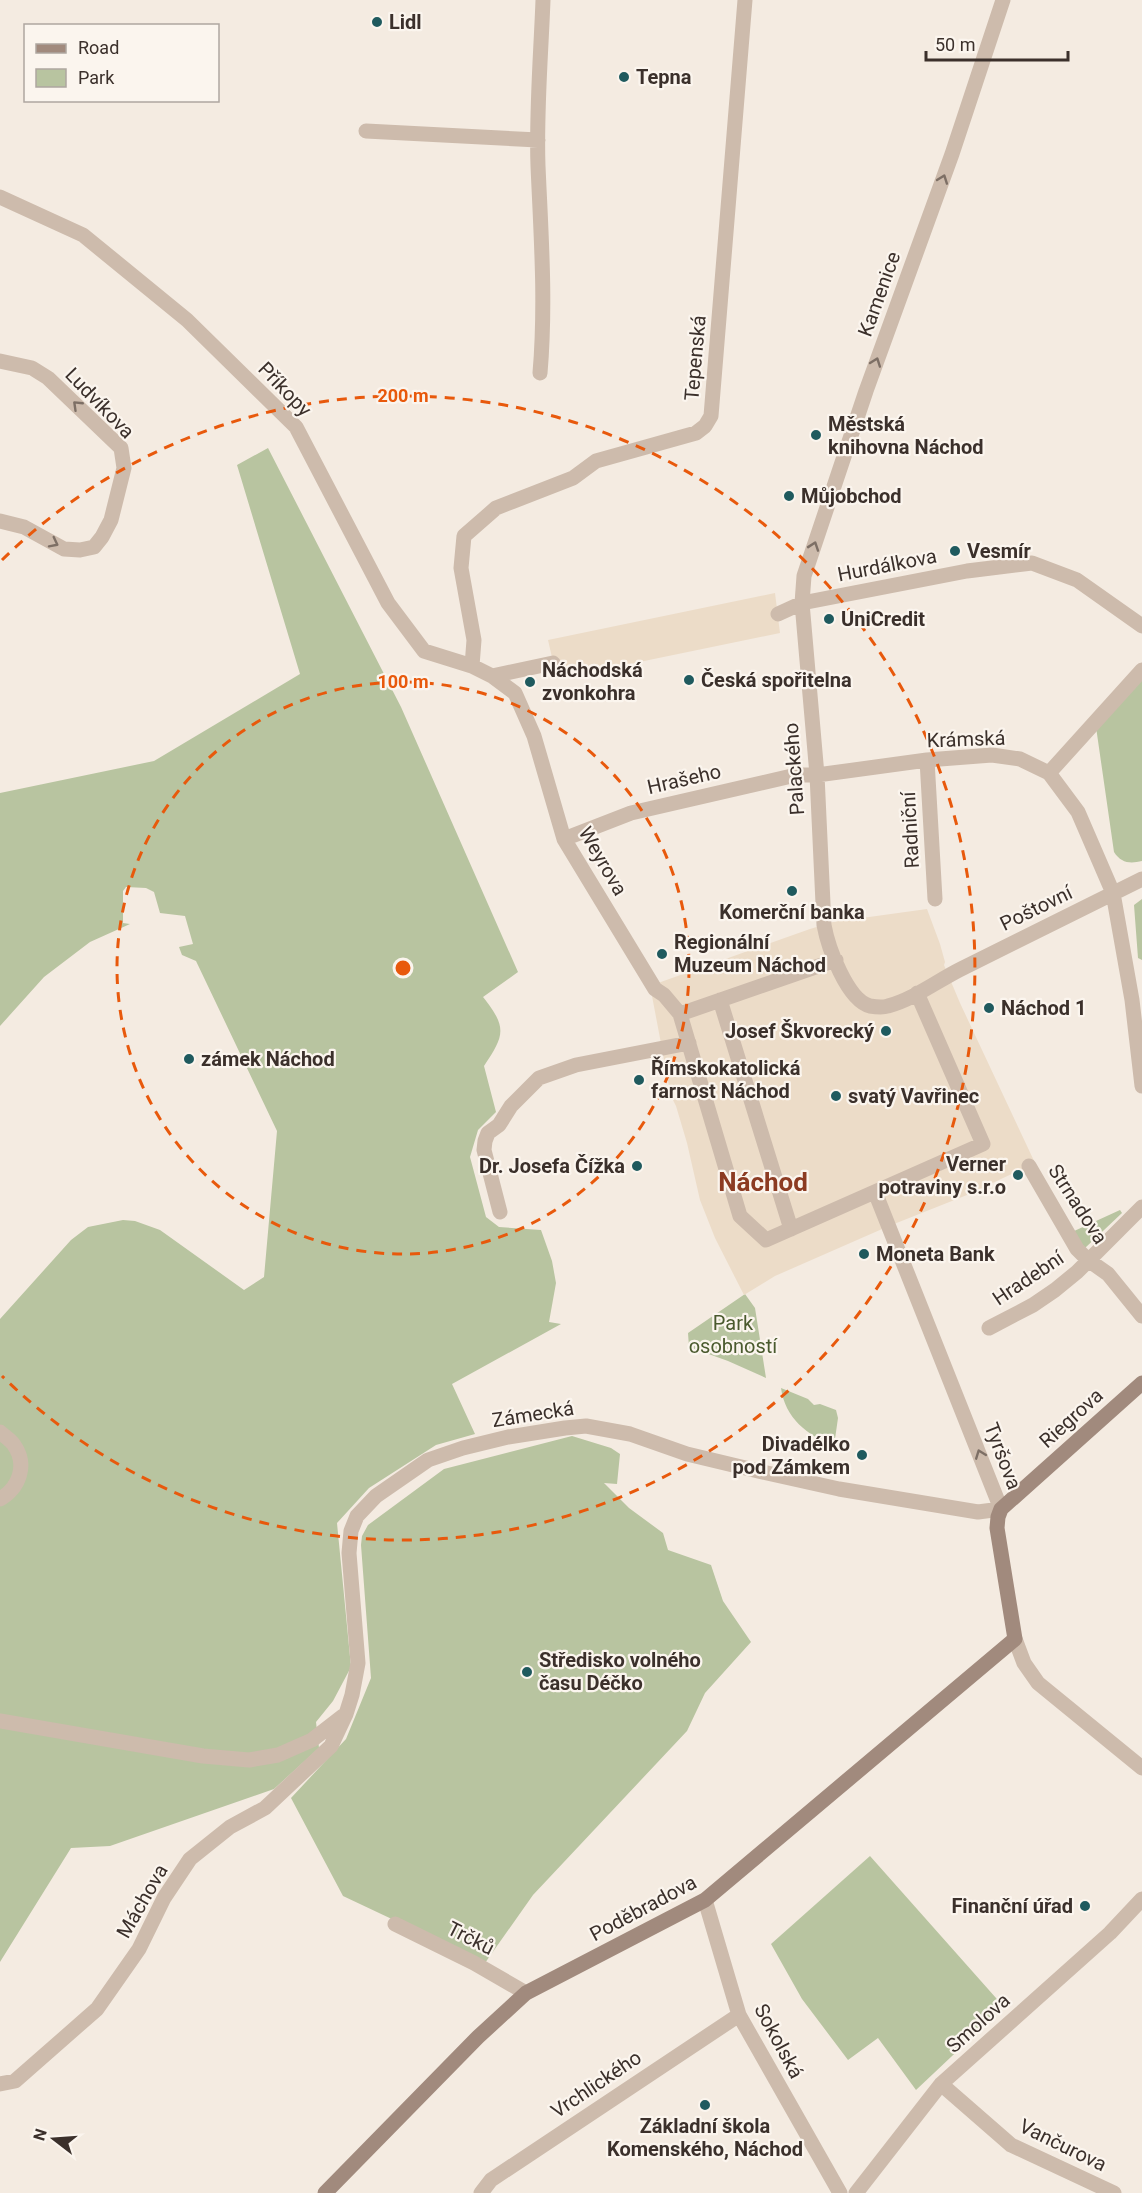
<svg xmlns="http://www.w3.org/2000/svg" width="1142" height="2193" viewBox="0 0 1142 2193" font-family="Roboto,sans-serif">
<rect width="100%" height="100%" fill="#f4ebe1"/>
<path fill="#b8c4a0" d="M268 448 401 707 518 972 483 997C507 1027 505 1035 484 1066L496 1112 478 1130 470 1157 486 1217 499 1227 541 1230 552 1261 556 1283 549 1322 561 1324 452 1384 475 1434 436 1445 369 1488 337 1523 351 1667 333 1701 316 1722 319 1748 274 1789 110 1846 71 1848 0 1962V1319L71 1240 88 1227 123 1220 135 1221 160 1230 244 1290 264 1277 277 1131 196 961 182 955 179 947 193 944 185 916 160 913 154 892 146 888 126 887 123 891V923L130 924 90 942 44 977 0 1026V793L154 761 300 674 237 465Z
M1142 676V861C1130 864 1121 863 1114 852L1096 727Z
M1142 899V960L1138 958 1134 905Z
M1120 1210 1122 1213 1085 1248 1072 1232Z
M745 1294 755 1308 766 1378 728 1361 689 1347 688 1333Z
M781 1388 808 1399 814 1405 820 1404 836 1410 838 1418 834 1446C807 1435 785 1418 781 1388Z
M572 1436 611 1448 620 1454 617 1484 604 1483 629 1508 663 1533 668 1550 711 1565 723 1601 751 1642 705 1693 687 1731 533 1895 485 1963 343 1896 291 1798 346 1739 371 1678 361 1545 362 1536 368 1525 444 1469Z
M870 1856 1004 2007 916 2090 878 2038 848 2060 802 1999 771 1944Z"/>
<path fill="#ecdcc8" d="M775 593 780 633 557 679 548 640Z
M927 909 940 944 945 962 944 965 960 1003 1035 1163 967 1195 889 1226 775 1276 744 1295 715 1238 700 1200 687 1143 676 1106 671 1096 652 996 658 983 810 929 833 922Z"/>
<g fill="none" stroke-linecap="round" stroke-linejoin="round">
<path stroke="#cdbbac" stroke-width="15" d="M1003 0 952 154 866 391 804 576 802 603 817 775 824 925C828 947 847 1000 870 1006 876 1007 882 1008 888 1006 914 999 937 981 961 969 1021 939 1081 909 1142 879
M366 131 538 140
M0 197 83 235 187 320 296 427 388 603 424 651 472 666 492 676 515 693 534 736 564 839 655 989 664 995 680 1014 740 1216 766 1240 983 1144 917 993
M0 361 32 368 48 378 121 448 124 468 111 520 102 537 94 547 80 550 64 549 24 527 0 521
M540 373C546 303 541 235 538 166 536 112 541 54 543 0
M778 614 802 603 967 571 1032 563 1077 580 1142 626
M472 666 474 640 461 568 464 536 496 508 573 478 596 461 696 433 705 426 711 416 745 0
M492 676 553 663
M927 760 935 899
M1049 773 1142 670
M564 839 631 813 796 775H817L927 760 992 755 1020 759 1049 773 1078 812 1113 893 1132 1000 1142 1086
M720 1000 791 1229
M680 1014 836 960
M1029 1166 1077 1249 1088 1260 1108 1274 1142 1316
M500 1212 484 1150 485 1141 488 1133 499 1125 511 1106 539 1078 576 1065 689 1043
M989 1328 1033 1305 1055 1290 1077 1272 1142 1207
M0 1432C4 1436 11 1440 14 1445 28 1465 19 1488 0 1499
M1015 1639 1024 1663 1038 1683 1142 1768
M0 1721 203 1756 249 1760 278 1755 312 1740 343 1716
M705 1900 739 2015 840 2193
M395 1924 474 1963 526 1993
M0 2084 15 2081 97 2009 139 1949 164 1898 190 1859 230 1827 265 1808 331 1746 346 1714 352 1695 358 1663 349 1553 351 1531 357 1516 376 1496 428 1460 463 1448 508 1437 565 1428 586 1426 630 1434 687 1454 758 1471 839 1489 978 1512 1001 1509 875 1192
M941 2084 1011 2145 1114 2193
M481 2193 491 2180 739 2015
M856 2193 941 2084 1110 1933 1142 1899"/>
<path stroke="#a18a7d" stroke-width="15" d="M325 2193 478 2037 526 1993 705 1900 1015 1639 997 1528 998 1517 1001 1509 1142 1383"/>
</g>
<defs><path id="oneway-chevron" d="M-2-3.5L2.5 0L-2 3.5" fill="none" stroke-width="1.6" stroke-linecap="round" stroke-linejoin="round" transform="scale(1.5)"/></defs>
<g stroke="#7d6f65">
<use href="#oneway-chevron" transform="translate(943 179) rotate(-70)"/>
<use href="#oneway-chevron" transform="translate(876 362) rotate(-70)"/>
<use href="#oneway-chevron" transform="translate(77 405) rotate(-136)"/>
<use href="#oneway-chevron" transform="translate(54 543) rotate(27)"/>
<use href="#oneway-chevron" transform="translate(814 546) rotate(-71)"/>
<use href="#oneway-chevron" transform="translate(980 1454) rotate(-111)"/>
</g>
<g fill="none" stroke="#e8590c" stroke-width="3" stroke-dasharray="10 8">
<circle cx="403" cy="968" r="286"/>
<path d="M2 560A572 572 0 1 1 2 1376"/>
</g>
<g fill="#1f5a5e" stroke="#fbf5ee" stroke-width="2">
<circle cx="377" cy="22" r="6"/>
<circle cx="624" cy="77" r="6"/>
<circle cx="816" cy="435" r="6"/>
<circle cx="789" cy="496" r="6"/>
<circle cx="955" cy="551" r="6"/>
<circle cx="829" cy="619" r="6"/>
<circle cx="689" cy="680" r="6"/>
<circle cx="530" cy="682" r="6"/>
<circle cx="792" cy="891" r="6"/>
<circle cx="662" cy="954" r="6"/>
<circle cx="989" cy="1008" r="6"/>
<circle cx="886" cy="1031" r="6"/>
<circle cx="189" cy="1059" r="6"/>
<circle cx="639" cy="1080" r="6"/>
<circle cx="836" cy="1096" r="6"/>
<circle cx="637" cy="1166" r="6"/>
<circle cx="1018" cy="1175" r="6"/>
<circle cx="864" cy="1254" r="6"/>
<circle cx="862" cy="1455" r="6"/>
<circle cx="527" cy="1672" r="6"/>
<circle cx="1085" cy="1906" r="6"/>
<circle cx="705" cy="2105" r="6"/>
</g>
<g text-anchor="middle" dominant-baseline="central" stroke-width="4.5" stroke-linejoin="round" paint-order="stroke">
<g font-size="20" font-weight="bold" fill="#3b302b" stroke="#fbf5ee" text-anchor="start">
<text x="389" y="22">Lidl</text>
<text x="636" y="77">Tepna</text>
<text x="828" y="424">Městská<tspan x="828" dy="23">knihovna Náchod</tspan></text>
<text x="801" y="496">Můjobchod</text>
<text x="967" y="551">Vesmír</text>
<text x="841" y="619">UniCredit</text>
<text x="542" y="670">Náchodská<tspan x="542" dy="23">zvonkohra</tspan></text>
<text x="701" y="680">Česká spořitelna</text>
<text x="792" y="912" text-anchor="middle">Komerční banka</text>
<text x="674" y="942">Regionální<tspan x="674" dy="23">Muzeum Náchod</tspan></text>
<text x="1001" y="1008">Náchod 1</text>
<text x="874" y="1031" text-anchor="end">Josef Škvorecký</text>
<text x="201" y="1059">zámek Náchod</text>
<text x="651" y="1068">Římskokatolická<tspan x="651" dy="23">farnost Náchod</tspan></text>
<text x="848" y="1096">svatý Vavřinec</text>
<text x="1006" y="1164" text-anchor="end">Verner<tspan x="1006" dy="23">potraviny s.r.o</tspan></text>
<text x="625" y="1166" text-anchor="end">Dr. Josefa Čížka</text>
<text x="876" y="1254">Moneta Bank</text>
<text x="850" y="1444" text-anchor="end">Divadélko<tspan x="850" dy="23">pod Zámkem</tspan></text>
<text x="539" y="1660">Středisko volného<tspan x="539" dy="23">času Déčko</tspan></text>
<text x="1073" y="1906" text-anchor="end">Finanční úřad</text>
<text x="705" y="2126" text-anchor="middle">Základní škola<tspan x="705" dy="23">Komenského, Náchod</tspan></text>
</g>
<g font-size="20" fill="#3b302b" stroke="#fbf5ee">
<text transform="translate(879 294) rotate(-70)">Kamenice</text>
<text transform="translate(695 358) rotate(-85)">Tepenská</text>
<text transform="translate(285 389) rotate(46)">Příkopy</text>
<text transform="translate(100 403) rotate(46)">Ludvíkova</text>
<text transform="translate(887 565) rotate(-11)">Hurdálkova</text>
<text transform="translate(966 739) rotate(-2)">Krámská</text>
<text transform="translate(794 769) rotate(-94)">Palackého</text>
<text transform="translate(684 779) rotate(-13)">Hrašeho</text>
<text transform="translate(910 830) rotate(-93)">Radniční</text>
<text transform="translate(603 861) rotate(60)">Weyrova</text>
<text transform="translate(1036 908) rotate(-26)">Poštovní</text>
<text transform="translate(1078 1204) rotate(57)">Strnadova</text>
<text transform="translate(1028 1278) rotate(-34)">Hradební</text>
<text transform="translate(533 1414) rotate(-9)">Zámecká</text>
<text transform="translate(1071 1418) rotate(-42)">Riegrova</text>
<text transform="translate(1003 1456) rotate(69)">Tyršova</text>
<text transform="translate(142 1901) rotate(-60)">Máchova</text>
<text transform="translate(643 1908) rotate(-28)">Poděbradova</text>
<text transform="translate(471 1938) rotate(27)">Trčků</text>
<text transform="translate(978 2023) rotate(-42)">Smolova</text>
<text transform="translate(779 2041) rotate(62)">Sokolská</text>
<text transform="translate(596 2084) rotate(-34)">Vrchlického</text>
<text transform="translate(1063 2145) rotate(26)">Vančurova</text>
</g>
<g font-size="20" fill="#4a5a2e" stroke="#fbf5ee">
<text x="733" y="1323">Park<tspan x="733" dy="23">osobností</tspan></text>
</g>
<g font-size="26" font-weight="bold" fill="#8c3b22" stroke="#fbf5ee">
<text x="763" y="1182">Náchod</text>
</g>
</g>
<circle cx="403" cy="968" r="9" fill="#e8590c" stroke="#fbf5ee" stroke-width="3"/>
<g font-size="18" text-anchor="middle" font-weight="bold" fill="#e8590c" stroke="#fbf5ee" stroke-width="4.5" stroke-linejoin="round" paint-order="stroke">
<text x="403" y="402">200 m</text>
<text x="403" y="688">100 m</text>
</g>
<rect x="24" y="24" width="195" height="78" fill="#fbf5ee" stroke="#aea6a0" stroke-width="1.5"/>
<rect x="36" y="44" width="30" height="9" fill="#a18a7d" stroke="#aea6a0" stroke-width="1.5"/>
<text x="78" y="54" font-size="18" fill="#3b302b">Road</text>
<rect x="36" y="69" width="30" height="18" fill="#b8c4a0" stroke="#aea6a0" stroke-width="1.5"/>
<text x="78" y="84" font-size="18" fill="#3b302b">Park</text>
<g transform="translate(54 2139) rotate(287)" stroke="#fbf5ee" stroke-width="4.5" paint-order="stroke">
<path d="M0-4.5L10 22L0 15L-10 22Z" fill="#3b302b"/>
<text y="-9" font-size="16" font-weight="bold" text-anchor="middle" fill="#3b302b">N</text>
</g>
<path d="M926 51v9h142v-9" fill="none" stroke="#3b302b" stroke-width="3"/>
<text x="935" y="51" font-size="18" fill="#3b302b" stroke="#fbf5ee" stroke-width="4.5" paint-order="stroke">50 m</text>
</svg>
